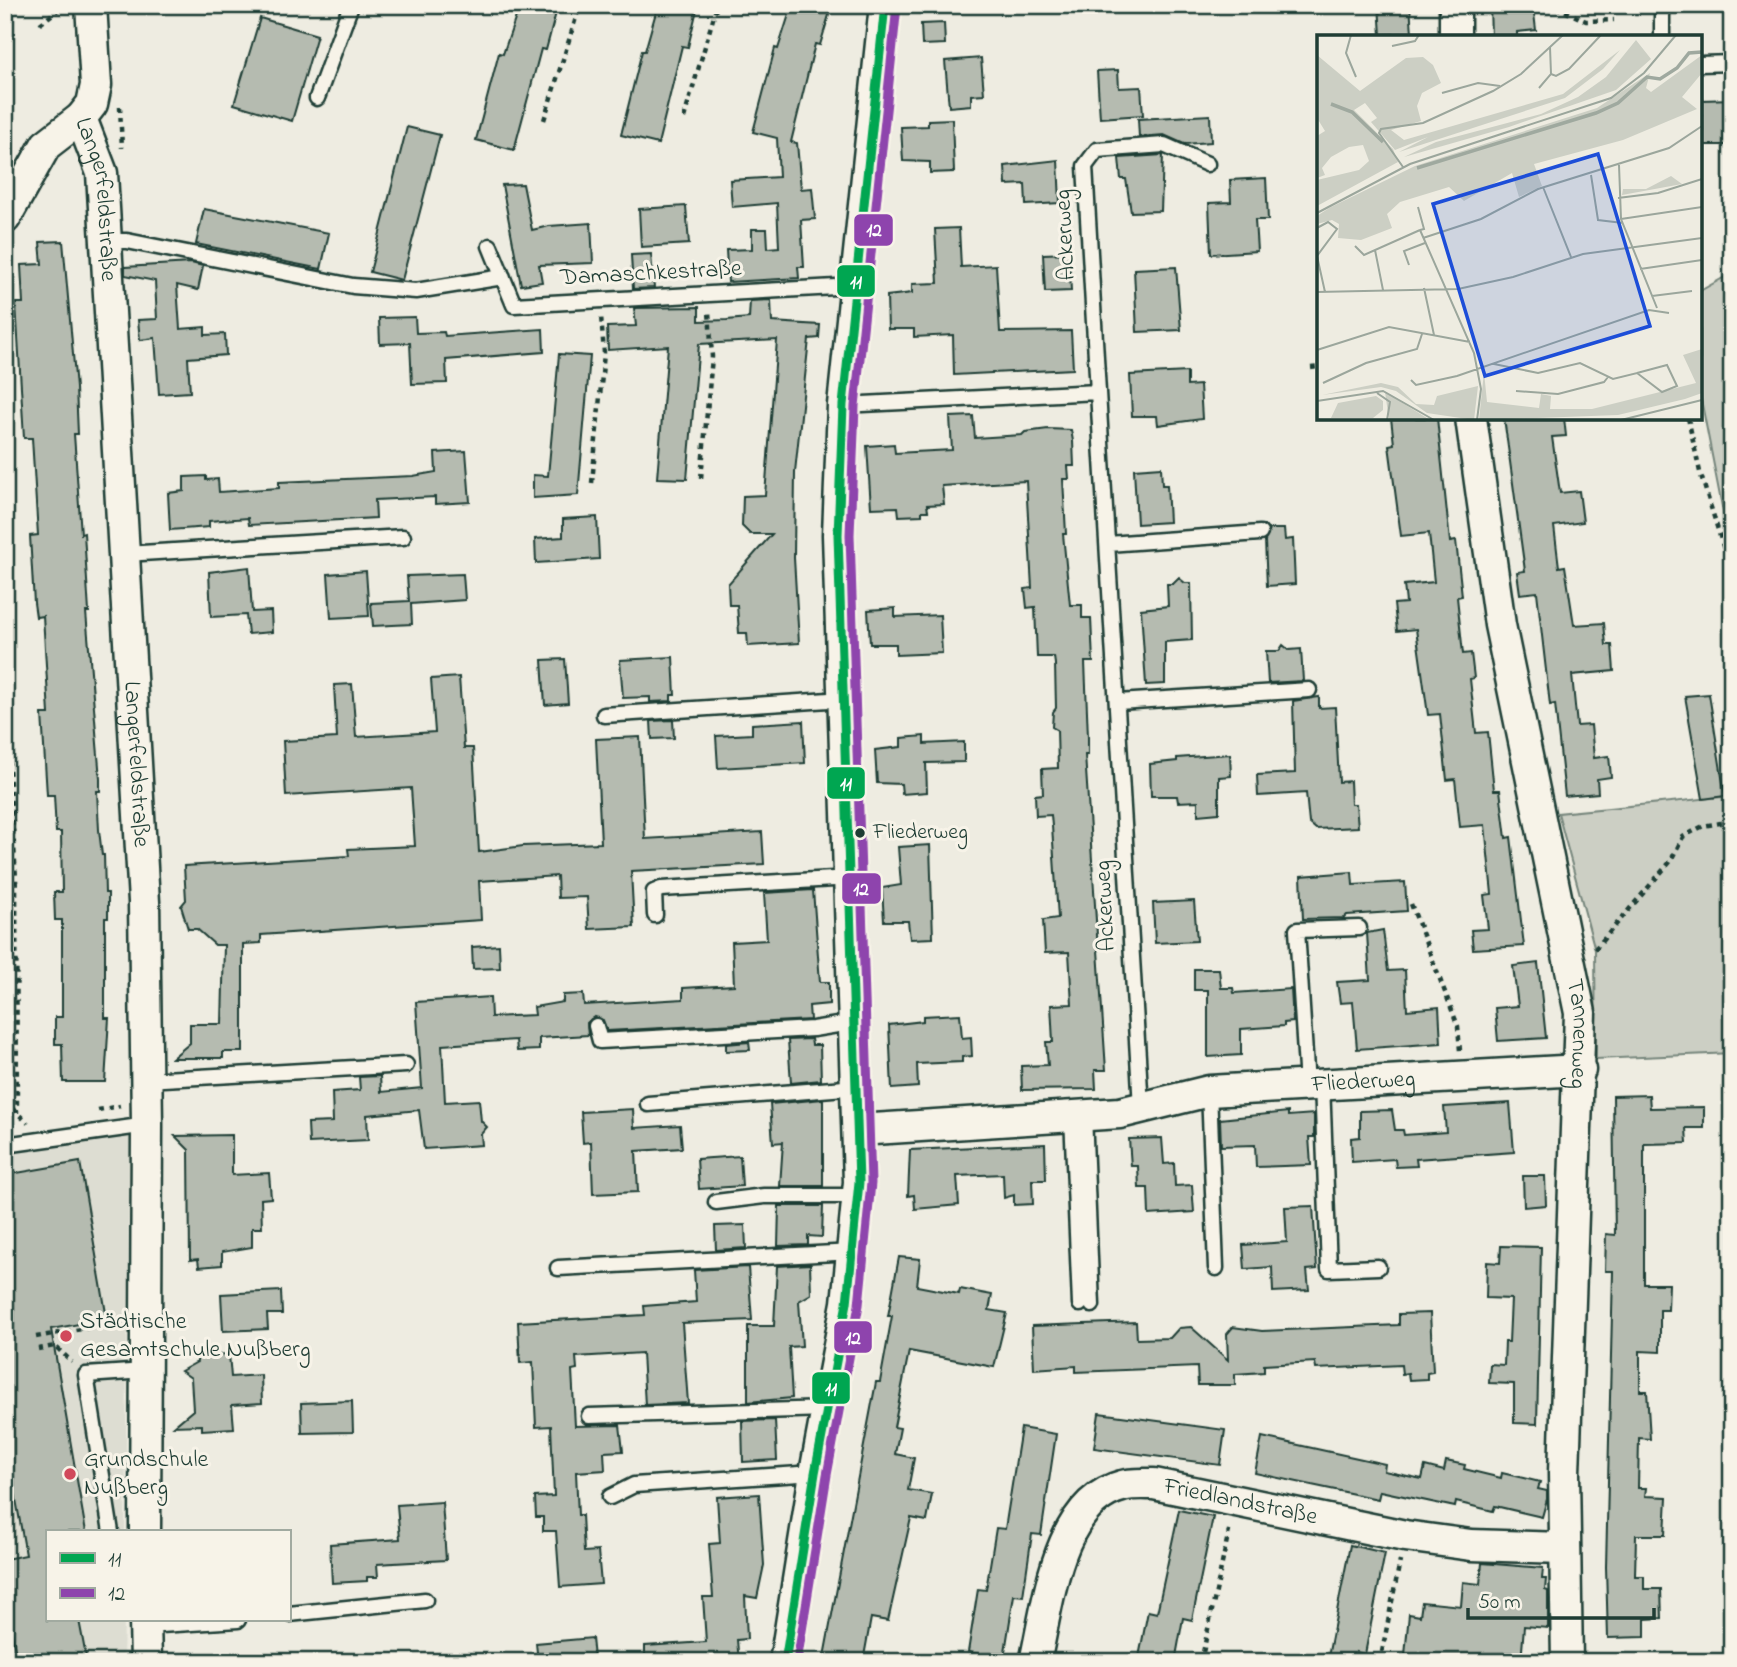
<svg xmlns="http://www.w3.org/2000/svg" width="1737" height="1667" viewBox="0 0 1737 1667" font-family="'Indie Flower',sans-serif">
<rect width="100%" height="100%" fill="#eeece1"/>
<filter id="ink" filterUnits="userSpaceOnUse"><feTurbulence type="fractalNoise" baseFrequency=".0143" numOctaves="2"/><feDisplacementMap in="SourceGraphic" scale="14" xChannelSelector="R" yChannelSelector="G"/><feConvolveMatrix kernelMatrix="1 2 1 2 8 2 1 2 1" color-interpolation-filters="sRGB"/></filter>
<g filter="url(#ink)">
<path fill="#ddddd2" d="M130 1118 125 1532H47V1620H124L123 1662H5V1140Z"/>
<path fill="#cccfc4" stroke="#76867c" stroke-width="2" d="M1732 273V558L1700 394V291Z
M1732 796V1053L1596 1059 1595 950 1558 813Z"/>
<path fill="#b5bbb0" stroke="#1f3d34" stroke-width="2" d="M520 5H558L546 50 541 49 514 150 476 140 499 53 503 54Z
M658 5H698L688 47 682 46 658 144 621 135 642 51H645Z
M792 5H832L820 45 815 44 791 142 797 143 801 189 812 188 815 219 801 220 804 267H798L799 278 728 282 726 250 752 249V229H767L768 248 779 247 777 203 732 207 730 180 779 177 777 138 753 132 775 48 778 49Z
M1379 5H1410L1412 33 1381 35Z
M1490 5H1533L1536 30 1517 32V37H1491Z
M260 18 317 35 292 121 234 104Z
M944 23 945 44 922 45 921 24Z
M981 58 984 94 971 95V105L949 107 945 61Z
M1118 70 1119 88 1141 87 1143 115 1100 118 1097 71Z
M1732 99V145H1703L1702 100Z
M1210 115 1211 142 1184 144 1164 135 1139 137 1138 119Z
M952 119 954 172 930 173V162L903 161 901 127 928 126V120Z
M407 127 440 135 402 280 370 272Z
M1163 155 1161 211 1131 212 1126 179H1121L1119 158Z
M1058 160 1060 203 1026 205 1025 184 1006 185 1005 166Z
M1266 178 1268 220H1255L1257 251 1211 254 1209 203 1231 202 1230 180Z
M523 184 532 230 549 226 591 223 593 263 539 265 542 282 521 285 502 185Z
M686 206 689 244 641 247 639 209Z
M204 209 329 233 321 269 196 244Z
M959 228 961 267 996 265 1000 332 1071 331 1073 369 954 375 953 335 914 337V329H888L887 296 912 293V284L938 283 935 229Z
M63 241 76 388 78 434H74L81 534 84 533 89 612H86L100 779V791H97L99 830 102 855H104L105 893H108V918H105V1018H109L105 1082H63L62 1044H55V1017H62V920H55L54 892H62L61 832H56L54 795H47L42 714H49L43 616 36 617 34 603 30 536 38 535 32 438H24L16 303H23L21 265 42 264 40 242Z
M1069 253 1071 291 1045 292 1043 254Z
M651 254 654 288 633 289 631 255Z
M191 263 203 266 198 290 177 285 180 329 205 327V335L225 334 226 355 188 358 190 392 159 394 155 338 140 340 138 320 157 319 155 281 125 275V267Z
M1176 267 1181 330 1137 332 1134 269Z
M771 300 772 322 820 325 819 338 809 339 795 472 794 558 799 643 748 646 747 633H739L737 605H729L728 584 772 534H750L742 526 743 496 765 495 777 340 699 344 687 479 657 478 668 346 608 350 607 327 636 326 634 308 699 307V321L727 320 749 318 750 301Z
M415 317 416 333 444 332 445 336 543 329 544 352 446 360 447 383 412 384 410 343 380 344 379 318Z
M559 354 590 356 578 495 533 498V475L548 476Z
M1187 372V386L1200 385 1202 419 1158 425 1157 416H1132L1130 375Z
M973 416 975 438 1022 435 1025 432 1048 429 1071 430 1073 441 1074 466H1068L1069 479H1063L1066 534H1063L1070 605H1082V618H1091L1093 662H1085L1088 737V755H1085L1106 1070H1095L1096 1089 1022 1090 1021 1066 1048 1065 1046 1042H1053L1051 1005 1072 1004 1069 952 1045 953 1043 920 1058 918 1052 826 1051 815 1036 816 1035 795 1043 794 1042 769 1058 768 1057 730 1052 727 1053 712 1056 708 1055 664 1054 657H1037L1035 607 1027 608 1025 589 1032 588 1026 481 942 486 944 504 927 505 928 511H922V515L899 516 898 507 871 508 867 446 894 444 895 453 952 450 950 417Z
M1391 418H1437L1450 542 1456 541 1462 596 1457 597 1463 654 1471 653 1474 678 1470 679 1476 733 1488 732 1494 790H1500L1506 838 1511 837 1524 946 1473 949 1471 930 1488 929 1484 895 1492 894 1485 825 1460 827 1455 779 1447 780 1440 714 1428 715 1416 629 1397 631 1394 604 1406 603 1404 585 1434 582 1429 533 1401 536 1389 445 1394 444Z
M1504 418H1564L1566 436 1552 437 1560 493 1579 491 1583 522 1554 526 1559 567 1565 566 1574 625 1604 623 1606 645H1612L1614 671 1572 675 1577 726 1591 725 1594 758 1609 756 1611 777 1597 779 1598 793 1565 796 1555 704 1550 705 1537 592 1520 594 1517 572 1525 571Z
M466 451 470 502 435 504V497L375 500 376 518 249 525 248 518 209 521V527L170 530 168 493 184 491V477L206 476V480L218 479 219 492 279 488V482L413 476 436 472 435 453Z
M1161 467 1162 485H1167L1169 522 1137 524 1134 469Z
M597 517 599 559 536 563 535 539 563 537V519Z
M1269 529H1284L1285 540 1293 539 1295 584 1267 586 1265 541Z
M249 567 252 612 271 611 272 632 248 634 246 615 211 617 209 572Z
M366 571 369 616 331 618 328 574Z
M463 574 465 600 411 604 412 624 373 626 371 603 409 601 407 576Z
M1179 578 1185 583H1191L1192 640 1165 642V684L1146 685 1141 609 1168 606 1167 584H1173Z
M895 608V617L940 615 942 653 896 655V644H870L868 610Z
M1283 645 1289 650 1301 649 1303 681 1268 683 1266 651H1279Z
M673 657 675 695H671V701L650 702V697L623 698 620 660Z
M565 659 568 703 545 705 542 660Z
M459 677 464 748H473L479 852 523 846 601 843 596 739 640 737 645 839 762 832 764 864 631 871 634 927 589 929 587 897 558 898 557 876 479 881 481 920 261 935V943L243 944V1052H223V1058H172L190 1043V1024H222L224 945H215L197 929H188L181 906 186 900 184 866 349 856 348 849 415 846 411 788 286 796 283 741 337 738 334 685 352 684 356 737 435 732 431 679Z
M1709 694 1725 796 1703 799 1685 696Z
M1319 697V708L1335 707 1339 782 1350 781 1351 804H1356L1358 827 1316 829 1309 823 1306 793 1258 796 1257 775 1295 773 1293 701Z
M673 720 674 738 652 739 651 721Z
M803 721 805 763 718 768 716 736 752 734V724Z
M924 736V744L964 742V762L926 763 927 792 902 794 901 784 877 783 875 750 901 747V738Z
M1230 754 1231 776 1219 777V813L1198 815V801L1178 802 1177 796H1151L1150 764 1177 761V758Z
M930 845 933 938 910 939 908 921H884L882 888 901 885 898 847Z
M1352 872 1353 885 1405 882 1407 911 1347 915 1344 918 1303 919 1301 876Z
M813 890 820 982H829V1004L809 1006 810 1020 607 1031 603 1020 594 1017 587 1023 588 1035 539 1038V1050L517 1051 516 1040 442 1045 445 1102 479 1100 481 1121 487 1127 481 1134 482 1145 424 1149 419 1110 367 1115 368 1140 309 1143 308 1123 333 1122 332 1092 360 1090 359 1077 380 1076 381 1092 422 1088 416 1002 490 997 491 1017 535 1015 534 1007 563 1002V995L583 994 584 1005 683 999V988L734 985 732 942 767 940 764 893Z
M1194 901 1197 941 1155 943 1153 903Z
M1383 930 1388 971 1405 970 1407 1010 1439 1007 1441 1043 1357 1049 1353 1002 1340 1003 1337 982 1370 980 1367 933Z
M499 945 500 968 473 969 472 947Z
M1538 963 1546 1038 1498 1041 1495 1008 1518 1006 1513 966Z
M1194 969H1219L1221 988H1233L1234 993 1291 989 1293 1022 1284 1023V1026L1241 1029V1055L1208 1057V990H1194Z
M960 1014 962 1038 971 1037 972 1056 962 1057V1062L917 1064 918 1087 892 1089 889 1025 923 1021V1016Z
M811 1039 812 1045H820L821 1080 791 1083 788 1040Z
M749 1042 750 1050 726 1051V1044Z
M1649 1095 1650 1108 1704 1107V1128H1686L1687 1143 1644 1144V1284H1669L1668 1310H1660V1352L1640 1351V1391H1647L1650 1439 1639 1438 1638 1488H1646L1645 1496 1667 1497 1665 1535H1636L1635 1576H1644V1589H1661L1662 1618 1645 1619V1637L1608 1638 1606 1567 1613 1271H1605L1606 1234 1615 1235 1613 1096Z
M823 1099V1186H780L783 1142 773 1143 770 1104Z
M1510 1103 1514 1152 1416 1159 1417 1166 1396 1167 1395 1159 1352 1162 1351 1138 1360 1137V1111L1392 1110 1395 1130H1403L1404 1135 1446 1132 1444 1107Z
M633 1109 634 1128 680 1125 682 1148 636 1151 638 1192 593 1194 591 1142 583 1143 581 1112Z
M1288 1112V1116L1314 1114V1137H1309L1311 1165 1256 1167 1255 1145 1221 1146 1220 1119Z
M232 1135V1175L269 1173 271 1198 261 1199 262 1228H252V1247L222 1252V1265L199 1267 198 1259 190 1260 189 1150 175 1136Z
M1162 1138 1164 1164 1174 1163 1175 1186 1192 1185 1194 1212 1149 1215 1148 1188H1139L1138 1166H1131L1129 1139Z
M1045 1144 1046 1180H1032L1033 1204 1014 1205V1195L1004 1198 1003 1174 957 1176 959 1205 915 1209 914 1195 908 1196 910 1150Z
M740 1156 742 1186 699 1189 697 1159Z
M80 1162 107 1319 51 1329 86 1532H47V1620H79L87 1662H17L5 1592V1559L26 1555 5 1438V1375L9 1374 5 1352V1175Z
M1523 1176H1545L1546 1205 1524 1207Z
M779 1206H823L822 1237 808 1236V1245L778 1246Z
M1313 1206 1317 1269 1307 1270 1309 1290 1273 1292 1272 1267 1245 1269 1243 1245 1287 1242 1285 1207Z
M745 1225 746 1248 716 1250 715 1226Z
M1501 1246 1541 1247 1537 1424 1514 1423V1384L1489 1383 1490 1364 1504 1365 1505 1342H1509L1511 1299 1486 1298 1487 1262 1500 1263Z
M899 1257 920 1259 917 1286 959 1294 960 1289 992 1295 989 1310 1007 1313 994 1367 909 1351 894 1427 900 1428 895 1454 914 1458 908 1490 932 1494 927 1521 911 1518 888 1621 871 1618 863 1662H823L876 1382H880L892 1316H888Z
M810 1264 811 1294 799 1301 802 1346 789 1347 792 1398 748 1402V1326H774L777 1266Z
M748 1267 752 1320 682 1323 688 1403 645 1405 642 1353 576 1357 577 1369 572 1370 575 1426 620 1425 623 1451 604 1452 605 1470 576 1472 578 1515H582L584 1552 598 1551 601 1584 560 1587 556 1531H543V1517H536L535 1497 554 1496 551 1426 536 1427 533 1362 520 1363 518 1322 645 1315 644 1306 696 1302 694 1270Z
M281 1291 282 1314H267L268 1329 223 1331 221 1294Z
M1430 1313 1433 1372 1427 1373V1379L1409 1380 1408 1373 1402 1374 1401 1365 1316 1369 1315 1362 1264 1365V1372L1235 1374V1385H1198L1197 1367 1076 1372V1366L1034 1369 1032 1326 1136 1322 1137 1339 1170 1338 1179 1328 1191 1327 1228 1360 1227 1334 1233 1327 1262 1331 1399 1325V1314Z
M229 1354 231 1377 261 1375 262 1403 232 1405 234 1428 202 1430V1425L174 1426 193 1410 191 1378 181 1371 197 1362V1356Z
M352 1401 353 1432 302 1433 301 1403Z
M1099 1413 1225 1430 1220 1465 1094 1448Z
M775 1420 777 1460 743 1462 742 1421Z
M1021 1428 1056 1434 1041 1535 1032 1534 1023 1596 1014 1595 1004 1658 968 1652 978 1589 986 1590 996 1528 1005 1529Z
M1262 1437 1385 1464 1384 1471 1422 1479 1425 1466 1444 1471 1446 1461 1465 1465 1464 1469 1501 1478 1502 1473 1540 1482 1538 1489 1547 1491V1499L1542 1517 1495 1506 1493 1511 1456 1502 1455 1507 1380 1491 1378 1499 1255 1473Z
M759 1494 764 1565 757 1598 745 1596 747 1639 737 1640 739 1662H645V1646L706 1642 703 1597H713L709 1544 720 1543 717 1497Z
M442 1502 446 1560 377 1564 378 1577H367V1581L332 1583 330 1544 400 1539 397 1505Z
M1179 1510 1213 1517 1192 1620 1183 1618 1175 1662H1138L1148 1611 1157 1613Z
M1350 1545 1385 1553 1365 1654 1356 1652 1354 1662H1327Z
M1482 1563 1543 1568 1542 1579H1546L1545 1590 1548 1591V1628L1524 1626 1521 1662H1471L1405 1655 1409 1614 1420 1616 1422 1602 1461 1606 1463 1582 1480 1584Z
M592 1638 594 1658 580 1659V1662H538L536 1643Z"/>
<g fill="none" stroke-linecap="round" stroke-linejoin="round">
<g stroke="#1f3d34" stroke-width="19">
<path id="lane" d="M1662 5V37
M1700 64 1732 63
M317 98 351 5
M105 241H127L353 286 416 291 503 277
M490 246 514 305 854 286
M1098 392 1085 166 1097 150 1164 145 1207 164
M843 405 1098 392 1141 1107
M1108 544 1260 533
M125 554 403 537
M1118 702 1309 690
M604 715 844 699
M655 915 654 892 661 889 851 878
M596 1026 600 1041 813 1029 856 1022
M146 1080 406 1065
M1322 1083 1329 1269 1378 1267
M1307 1085 1297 930 1359 928
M1209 1091 1216 1268
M648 1104 857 1087
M1084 1115 1092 1305
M1072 1116 1080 1304
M5 1145 147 1125
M716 1202 764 1196H858
M558 1268 853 1252
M589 1416 827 1409
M610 1497 634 1485 815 1473
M111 1532 86 1375 145 1371
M289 1614 425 1600
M145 1626 238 1620"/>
</g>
<g stroke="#1f3d34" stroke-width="35">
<g id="street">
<path d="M1455 5V37"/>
<path id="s1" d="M81 118 102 173 144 902 147 1125 145 1532"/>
<path d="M5 218 46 145 81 118 92 104 96 85 91 5"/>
<path id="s2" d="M1471 418 1500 625 1580 1013 1564 1473 1567 1662"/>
<path id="s3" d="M858 1130 1120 1113 1209 1091 1580 1070"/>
<path d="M145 1620 146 1662"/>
<path d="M785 1662 815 1473 847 1303 859 1182 838 535 843 405 885 5"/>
<path id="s4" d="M1035 1662C1048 1607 1056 1503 1122 1486 1131 1483 1144 1484 1154 1484L1405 1536 1471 1545 1563 1548"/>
</g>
</g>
<path stroke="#1f3d34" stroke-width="4.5" stroke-dasharray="5 5" stroke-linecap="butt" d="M1546 7H1556L1586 21 1614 20
M40 24 64 5
M120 107 122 148
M684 118 717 5
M544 120 580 5
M1311 368 1319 367
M1316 406H1319
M1688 418 1700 472 1732 575
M701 478 712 357 709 311
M592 483 604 353 601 316
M5 700 16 878 17 1113
M1411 904 1458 1026 1460 1051
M1595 949 1670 862 1683 837 1703 826 1732 821
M5 1102 28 1123
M98 1110 120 1106
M36 1337 121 1322
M38 1349 55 1346 72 1362
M5 1353 6 1354
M5 1554 7 1559
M1201 1662 1230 1526
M1380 1662 1400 1561"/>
<use href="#lane" stroke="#f7f3e8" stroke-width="14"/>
<use href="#street" stroke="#f7f3e8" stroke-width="30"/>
<g stroke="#f7f3e8" stroke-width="14">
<path id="bus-1" d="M785 1662 815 1473 847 1303 859 1182 838 535 843 405 885 5"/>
</g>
<g stroke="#f7f3e8" stroke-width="14">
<path id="bus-2" d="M797 1662 827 1475 859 1305 871 1183 850 535 855 406 897 6"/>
</g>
<use href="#bus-1" stroke="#00a651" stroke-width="9"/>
<use href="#bus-2" stroke="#8e44ad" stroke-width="9"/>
</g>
</g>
<circle fill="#1f3d34" stroke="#f7f3e8" stroke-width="2.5" cx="860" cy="833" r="6"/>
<g fill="#d1495b" stroke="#f7f3e8" stroke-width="2.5">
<circle cx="66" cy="1336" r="7"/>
<circle cx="70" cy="1474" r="7"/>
</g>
<g text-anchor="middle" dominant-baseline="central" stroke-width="6" stroke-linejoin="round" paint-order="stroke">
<g font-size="22" fill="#1f3d34" stroke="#f7f3e8" text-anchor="start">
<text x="873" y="833">Fliederweg</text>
</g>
<g font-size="24" fill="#1f3d34" stroke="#f7f3e8">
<text stroke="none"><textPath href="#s1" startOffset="84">Langerfeldstraße</textPath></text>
<text transform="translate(1066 235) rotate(-93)">Ackerweg</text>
<text transform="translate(651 274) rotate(-3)">Damaschkestraße</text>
<text stroke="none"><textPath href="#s1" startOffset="651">Langerfeldstraße</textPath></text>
<text transform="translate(1106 906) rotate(-93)">Ackerweg</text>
<text stroke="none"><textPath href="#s2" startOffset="626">Tannenweg</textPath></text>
<text stroke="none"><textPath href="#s3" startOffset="509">Fliederweg</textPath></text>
<text stroke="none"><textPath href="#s4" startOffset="327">Friedlandstraße</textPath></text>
</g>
<g font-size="24" fill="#1f3d34" stroke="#f7f3e8" text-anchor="start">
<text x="80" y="1322">Städtische<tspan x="80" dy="28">Gesamtschule Nußberg</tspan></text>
<text x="84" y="1460">Grundschule<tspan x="84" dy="28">Nußberg</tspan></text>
</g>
</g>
<g transform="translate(1317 35)">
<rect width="385" height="385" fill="#eeece1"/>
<path d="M319 5 334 24 299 55 192 92 87 122 119 107 224 79 261 62 289 42ZM303 15 286 34 248 63 82 117 111 102 78 115 54 87 60 83 48 68 37 75 76 114 81 127 0 171V145L42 135 52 126 46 110 32 112 14 122 5 133 8 140 0 143V101L8 96 0 83V20L43 56 89 23 106 22 116 30 124 48 105 58 100 71 104 86 74 95 87 105 246 59ZM385 20V38L365 62 380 74 306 105 217 129 225 151 202 162 195 138 147 166 132 152 83 167 70 179 75 193 44 205 21 203 22 189 15 185 0 189V181L12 173 98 131 280 73 333 38 329 53 334 57ZM354 141 365 149 305 160 306 154H329ZM385 314V358L368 364 301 380 162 385 167 337 170 367 222 373 224 359 234 361 233 374H275L379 348 366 320ZM64 348 81 352 99 369 117 370 120 361 161 351 157 385 110 378 79 356 64 352 5 360ZM68 357 113 385H72ZM59 361 66 366V375L56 383H14L21 368Z" fill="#cccfc4"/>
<path fill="none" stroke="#9fa99f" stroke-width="3.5" d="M14 69 35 77 66 107M100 133 279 78 301 68 330 42 343 44 360 33 372 18 385 17"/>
<path fill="none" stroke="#9ba69c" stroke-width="2" d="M34 0 29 18 39 42M75 11 98 6 102 0M234 39 239 41 252 34 284 0M222 53 234 39 233 12M125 58 161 48 183 51M302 130 304 184 340 273M86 132 62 98 64 94 106 88 176 56 204 39 246 0M274 140 281 185 306 188M226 152 254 222M301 163 341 158 385 144M101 172 107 194 103 195M0 178 93 129 294 63 327 38 359 0M304 184 385 172M0 193 11 187 20 194 0 221 8 257M103 195 157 318 164 354 160 385M106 203 164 184 221 154 352 113 385 91M38 211 47 220 103 195M58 215 66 255M92 230 87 216 108 208M323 234 385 225M107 253 117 300M0 257 141 254 196 242 266 219 385 203M335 261 375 256M0 315 72 292 153 307M177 329 221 338 263 328 296 344 320 338 345 357 360 351 350 330 320 338M94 345 99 350 140 341 332 275 352 278M6 348 49 328 100 314 105 299M199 356 241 359 287 347 291 342M60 358 73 367 70 385M0 366 66 356 117 385M304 385 385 365"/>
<path fill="#1d4ed8" fill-opacity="0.15" stroke="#1d4ed8" stroke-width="3.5" d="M281 119 333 291 168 341 116 169Z"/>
<rect width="385" height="385" fill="none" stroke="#1f3d34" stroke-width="3.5"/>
</g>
<g stroke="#f7f3e8" stroke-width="2.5">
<rect x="853" y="213" width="41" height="34" rx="7" fill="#8e44ad"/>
<rect x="836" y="264" width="40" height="34" rx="7" fill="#00a651"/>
<rect x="826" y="766" width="40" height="34" rx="7" fill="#00a651"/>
<rect x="841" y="872" width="41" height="33" rx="7" fill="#8e44ad"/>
<rect x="833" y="1320" width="40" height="34" rx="7" fill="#8e44ad"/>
<rect x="811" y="1371" width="40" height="34" rx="7" fill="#00a651"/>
</g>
<g font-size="19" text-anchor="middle" font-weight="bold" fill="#fff">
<text x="874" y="236">12</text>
<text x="856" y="288">11</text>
<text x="846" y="790">11</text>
<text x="861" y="895">12</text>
<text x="853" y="1344">12</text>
<text x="831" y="1395">11</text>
</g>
<rect width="1737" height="1667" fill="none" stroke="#f7f3e8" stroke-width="28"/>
<rect x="14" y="14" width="1709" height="1639" fill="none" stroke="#1f3d34" stroke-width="2.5" filter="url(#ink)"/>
<rect x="46" y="1530" width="245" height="91" fill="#f7f3e8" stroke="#a1aaa0" stroke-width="2"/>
<rect x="60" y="1553" width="35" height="10" fill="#00a651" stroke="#a1aaa0" stroke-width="2"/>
<text x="108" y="1566" font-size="21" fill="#1f3d34">11</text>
<rect x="60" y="1588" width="35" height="10" fill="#8e44ad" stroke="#a1aaa0" stroke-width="2"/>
<text x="108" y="1600" font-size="21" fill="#1f3d34">12</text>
<path d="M1468 1608v10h186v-10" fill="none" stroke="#1f3d34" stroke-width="3.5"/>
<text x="1478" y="1608" font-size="21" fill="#1f3d34" stroke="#f7f3e8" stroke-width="5" paint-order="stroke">50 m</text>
</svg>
